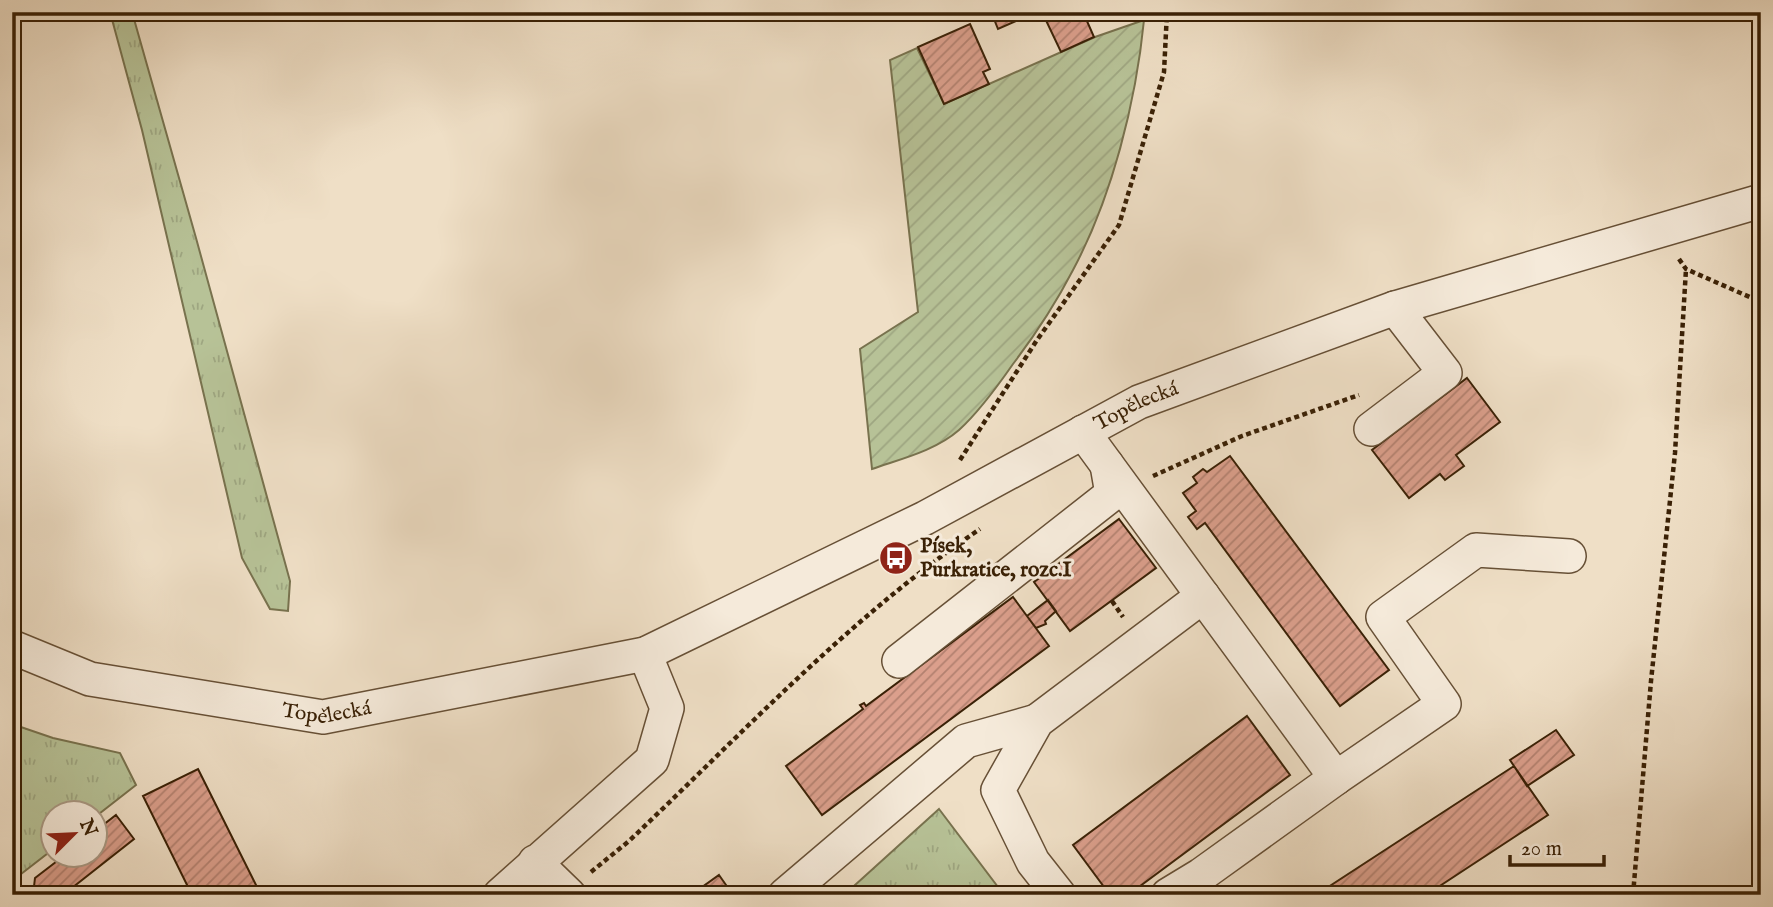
<svg xmlns="http://www.w3.org/2000/svg" width="1773" height="907" viewBox="0 0 1773 907" font-family="'IM FELL English',serif">
<defs>
<pattern id="grass-tufts" width="24" height="20" patternUnits="userSpaceOnUse" patternTransform="scale(1.75)"><rect width="24" height="20" fill="#b7c297"/><path d="M3 7l-1-3M5 7V3M7 7l1-3M15 17l-1-3M17 17v-4M19 17l1-3" fill="none" stroke="#9ea681"/></pattern>
<pattern id="garden-furrows" width="10" height="10" patternUnits="userSpaceOnUse" patternTransform="scale(1.75)"><rect width="10" height="10" fill="#b7c297"/><path d="M-1 1l2-2M0 10L10 0M9 11l2-2" fill="none" stroke="#9ea681"/></pattern>
<pattern id="building-hatch" width="6" height="6" patternUnits="userSpaceOnUse" patternTransform="scale(1.75)"><rect width="6" height="6" fill="#db9f8c"/><path d="M-1 1l2-2M0 6l6-6M5 7l2-2" fill="none" stroke="#b38170"/></pattern>
</defs>
<rect width="100%" height="100%" fill="#efdfc6"/>
<filter id="stains"><feTurbulence type="fractalNoise" baseFrequency=".00286" numOctaves="4"/><feColorMatrix values="0 0 0 0 .2 0 0 0 0 .09 0 0 0 0 .02 0 0 0 .5 -.17"/></filter>
<radialGradient id="worn" r=".72"><stop offset=".6" stop-color="#630" stop-opacity="0"/><stop offset="1" stop-color="#630" stop-opacity=".3"/></radialGradient>
<path fill="url(#grass-tufts)" stroke="#78724e" stroke-width="2" d="M110 12H132L196 238 290 581 288 611 270 609 242 558 142 130Z
M12 724 53 738 120 753 136 785 95 817 94 813H52V850L12 881Z
M939 809 1004 895H844Z"/>
<path fill="url(#garden-furrows)" stroke="#78724e" stroke-width="2" d="M1144 20C1136 102 1112 197 1073 270 1056 303 1035 335 1013 364 997 387 979 412 959 430 935 451 900 459 872 469L860 349 918 312 890 60 917 48 944 104 1095 37Z"/>
<path fill="url(#building-hatch)" stroke="#3a2106" stroke-width="2" d="M996 12H1036L998 29 992 14Z
M1042 12H1083L1094 37 1061 52Z
M970 24 990 69 983 72 989 84 944 104 918 47Z
M1467 378 1500 422 1456 455 1464 466 1445 480 1440 474 1409 498 1372 450Z
M1230 456 1389 670 1340 706 1205 523 1197 529 1188 517 1196 511 1183 493 1197 483 1193 477 1203 469 1207 472Z
M1119 519 1156 568 1070 631 1034 582Z
M1013 597 1049 646 822 815 786 766 863 709 860 705 864 703 866 706Z
M1048 600 1056 611 1045 621 1046 624 1036 628 1027 616Z
M1247 716 1290 775 1128 895H1110L1073 845Z
M1556 730 1574 755 1527 786 1510 760Z
M1514 766 1548 815 1426 895H1316Z
M198 769 261 895H192L143 796Z
M116 815 134 839 63 895H33L35 878 65 855H94V832Z
M719 875 733 895H691Z"/>
<g fill="none" stroke-linecap="round" stroke-linejoin="round">
<g stroke="#675036" stroke-width="36">
<g id="minor">
<path d="M1371 429 1445 373 1395 308"/>
<path d="M1083 432 1336 778 1201 875 1168 895"/>
<path id="s1" d="M12 647 90 679 323 717 645 654 925 518 1139 402 1395 308 1761 201"/>
<path d="M899 661 1112 494 1107 465"/>
<path d="M1336 778 1444 704 1383 617 1476 550 1569 556"/>
<path d="M535 862 569 895"/>
<path d="M500 895 652 760 667 708 645 654"/>
<path d="M785 895 966 741 1037 721"/>
<path d="M1059 895 1033 862 998 790 1037 721 1203 596"/>
</g>
</g>
<path stroke="#3a2106" stroke-width="4.5" stroke-dasharray="5 3.5" stroke-linecap="butt" d="M1679 259 1686 269 1761 302
M960 460 1037 340 1119 225 1164 72 1167 12
M1153 476 1242 436 1359 395
M1112 601 1123 617
M591 872 629 841C743 733 850 617 980 529
M1633 895 1651 681 1675 453 1686 269"/>
<use href="#minor" stroke="#f5eada" stroke-width="33"/>
</g>
<defs>
<g id="bus-disc" transform="scale(1.75)"><circle r="9.5" fill="#8f2418" stroke="#f5eada"/><path d="M-5-6H5V4H4V6H2V4H-2V6H-4V4H-5ZM-3.5-4V0h7V-4ZM-3.5 1.2v1.5H-2V1.2ZM2 1.2v1.5H3.5V1.2Z" fill="#fff"/></g>
</defs>
<g fill-rule="evenodd">
<use href="#bus-disc" x="896" y="558"/>
</g>
<g text-anchor="middle" dominant-baseline="central" stroke-width="6" stroke-linejoin="round" paint-order="stroke">
<g font-size="21" fill="#3a2106" stroke="#f5eada">
<text stroke="none"><textPath href="#s1" startOffset="1199">Topělecká</textPath></text>
<text stroke="none"><textPath href="#s1" startOffset="324">Topělecká</textPath></text>
</g>
<g font-size="21" font-weight="bold" fill="#3a2106" stroke="#f5eada" text-anchor="start">
<text x="920" y="546">Písek,<tspan x="920" dy="24">Purkratice, rozc.I</tspan></text>
</g>
</g>
<rect width="1773" height="907" fill="none" stroke="#efdfc6" stroke-width="42"/>
<rect x="14" y="14" width="1745" height="879" fill="none" stroke="#3a2106" stroke-width="3.5"/>
<rect x="21" y="21" width="1731" height="865" fill="none" stroke="#3a2106" stroke-width="2"/>
<g transform="translate(74 834) rotate(66)"><circle r="33" fill="#f5eada" stroke="#aa9a85" stroke-width="2"/>
<path d="M0-5L12 26L0 18L-12 26Z" fill="#8f2418"/>
<text y="-10" font-size="19" font-weight="bold" text-anchor="middle" fill="#3a2106">N</text>
</g>
<path d="M1510 855v10h94v-10" fill="none" stroke="#3a2106" stroke-width="3.5"/>
<text x="1521" y="855" font-size="21" fill="#3a2106" stroke="#f5eada" stroke-width="5" paint-order="stroke">20 m</text>
<rect width="100%" height="100%" filter="url(#stains)"/>
<rect width="100%" height="100%" fill="url(#worn)"/>
</svg>
